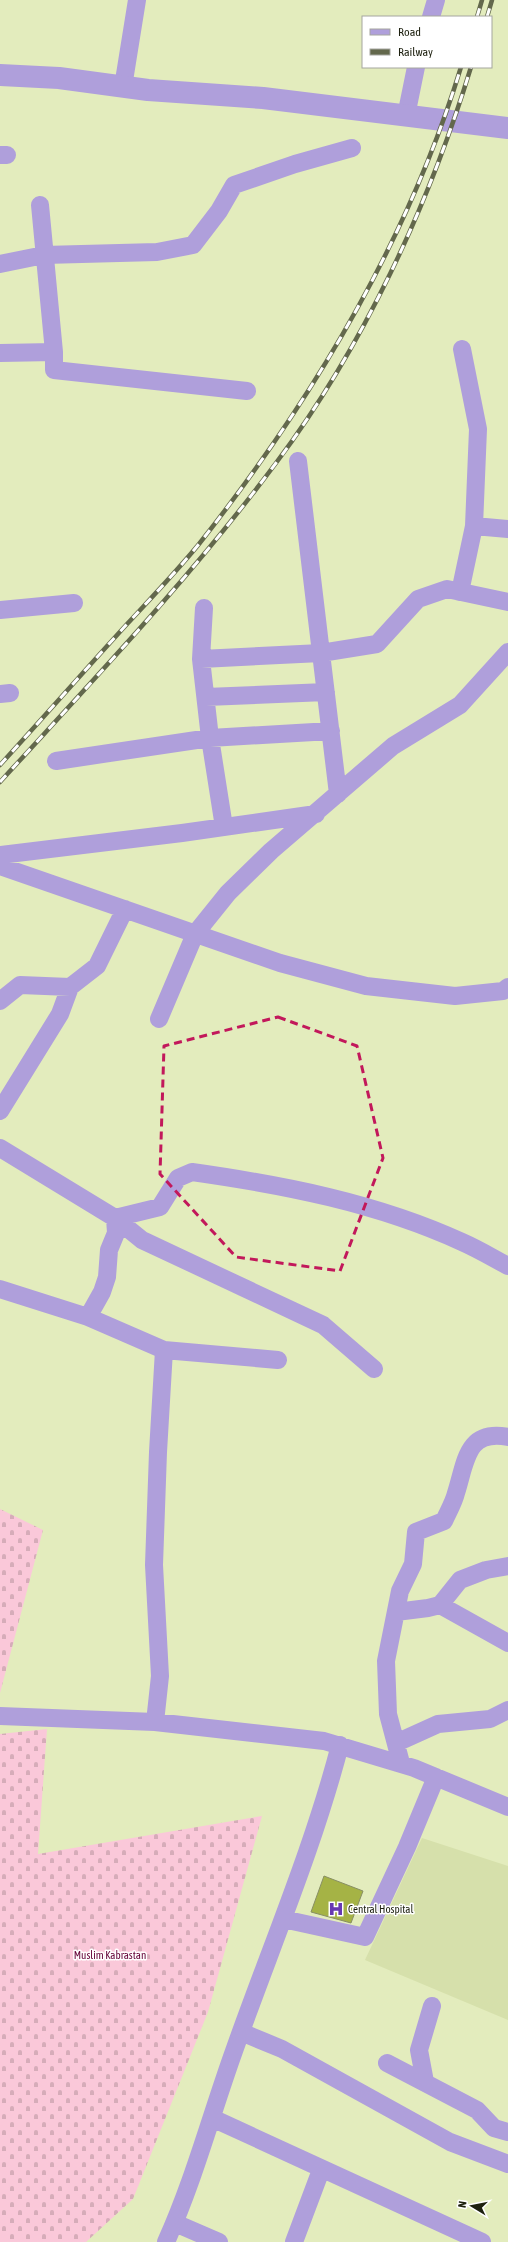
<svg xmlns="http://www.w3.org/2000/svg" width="508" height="2242" viewBox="0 0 508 2242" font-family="'Asap Condensed',sans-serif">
<defs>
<pattern id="cemetery-stones" width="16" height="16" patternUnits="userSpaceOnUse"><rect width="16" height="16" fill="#fac8d9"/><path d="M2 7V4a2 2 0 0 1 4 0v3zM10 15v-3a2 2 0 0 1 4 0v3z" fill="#d6acb9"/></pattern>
</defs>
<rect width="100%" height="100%" fill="#e3ecbd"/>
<path fill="#d6e0ab" d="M422 1838 508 1866V2020L365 1960Z"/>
<path fill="url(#cemetery-stones)" d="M0 1509 43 1530 0 1693Z
M47 1729 38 1854 262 1816 208 2012 133 2199 86 2242H0V1734Z"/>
<path fill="#a5b345" stroke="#888f64" d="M324 1876 363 1891 351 1923 311 1912Z"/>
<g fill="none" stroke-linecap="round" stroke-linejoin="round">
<path stroke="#af9fdb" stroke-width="18" d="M431 17 436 0
M123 87 137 0
M406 116 416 67
M0 155H7
M0 264 44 255 157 252 193 245 219 211 234 185 295 164 352 148
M54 352V370L247 391
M0 353 54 352 40 205
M298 461 321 653 377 644 418 599 447 589 508 602
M474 526 508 529
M460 592 474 526 478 429 462 349
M204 608 201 659 210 738 224 827
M0 610 74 603
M201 659 321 653 338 794
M0 694 10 693
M206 697 326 692
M56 761 210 738 331 731
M0 855 182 833 316 814
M0 866 280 963 366 986 455 996 503 991 508 987
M0 1001 20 985 70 987 97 966 125 909
M159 1019 195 934 228 893 271 851 393 746 460 705 508 652
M0 1111 60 1014 70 987
M0 1148 115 1218 116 1233 109 1250 107 1277 102 1292 88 1317
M115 1218 160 1207 178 1178 192 1172C284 1185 377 1203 462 1242 478 1249 493 1258 508 1266
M115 1218 142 1240 323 1325 374 1369
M0 1289 88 1317 164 1350 158 1452 154 1565 160 1676 155 1722
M164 1350 278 1360
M440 1605 460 1580 486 1570 508 1566
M396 1612 428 1608 440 1605 508 1643
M0 1716 155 1722 324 1741 414 1768 508 1807
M396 1743 438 1724 490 1719 508 1710
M401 1763 388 1714 386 1661 400 1591 413 1564 416 1532 444 1521C448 1512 454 1502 456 1493 466 1462 466 1429 508 1437
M283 1919 365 1937 407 1847 436 1777
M241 2032 282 2049 450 2142 508 2164
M387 2063 477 2110 494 2128 508 2132
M425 2082 419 2050 432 2006
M212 2118 482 2242
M175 2223 219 2242
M166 2242C194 2180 211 2115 234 2051 270 1949 313 1849 340 1745
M294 2242 321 2170"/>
<path stroke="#af9fdb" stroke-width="22" d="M0 75 59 78 148 90 263 98 508 128"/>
<g stroke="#63684c" stroke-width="4.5">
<path id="rail" d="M477 17 482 0
M487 17 492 0
M0 765C43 718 85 670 128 623 152 597 177 571 199 544 311 402 408 241 461 67
M0 782C95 678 192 576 276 463 363 347 429 205 471 67"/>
</g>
<use href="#rail" stroke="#fff" stroke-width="3" stroke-dasharray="9" stroke-linecap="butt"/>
</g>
<path fill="none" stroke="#c2185b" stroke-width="3" stroke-dasharray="8 5" stroke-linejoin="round" d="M278 1017 357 1046 383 1158 340 1271 236 1257 160 1174 164 1046Z"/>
<defs>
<g id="hospital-bare" transform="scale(1.2)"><path d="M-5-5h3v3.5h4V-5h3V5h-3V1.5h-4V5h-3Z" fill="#6739b1" stroke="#fff" stroke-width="2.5" paint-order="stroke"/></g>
</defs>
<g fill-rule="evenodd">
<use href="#hospital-bare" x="336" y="1909"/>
</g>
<g text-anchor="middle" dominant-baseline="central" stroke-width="3" stroke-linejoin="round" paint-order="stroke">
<g font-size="11" fill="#1d200f" stroke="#fff" text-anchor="start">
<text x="348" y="1909">Central Hospital</text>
</g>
<g font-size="11" fill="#650338" stroke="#fff">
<text x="110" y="1955">Muslim Kabrastan</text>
</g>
</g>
<rect x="362" y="16" width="130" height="52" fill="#ffffff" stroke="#a5a69f"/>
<rect x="370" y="29" width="20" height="6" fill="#af9fdb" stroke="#a5a69f"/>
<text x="398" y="36" font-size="12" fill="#1d200f">Road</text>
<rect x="370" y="49" width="20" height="6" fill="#63684c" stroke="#a5a69f"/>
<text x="398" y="56" font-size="12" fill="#1d200f">Railway</text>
<g transform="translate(472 2206) rotate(280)" stroke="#ffffff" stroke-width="3" paint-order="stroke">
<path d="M0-3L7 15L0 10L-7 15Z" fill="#1d200f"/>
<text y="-6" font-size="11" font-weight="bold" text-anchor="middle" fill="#1d200f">N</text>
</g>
</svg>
